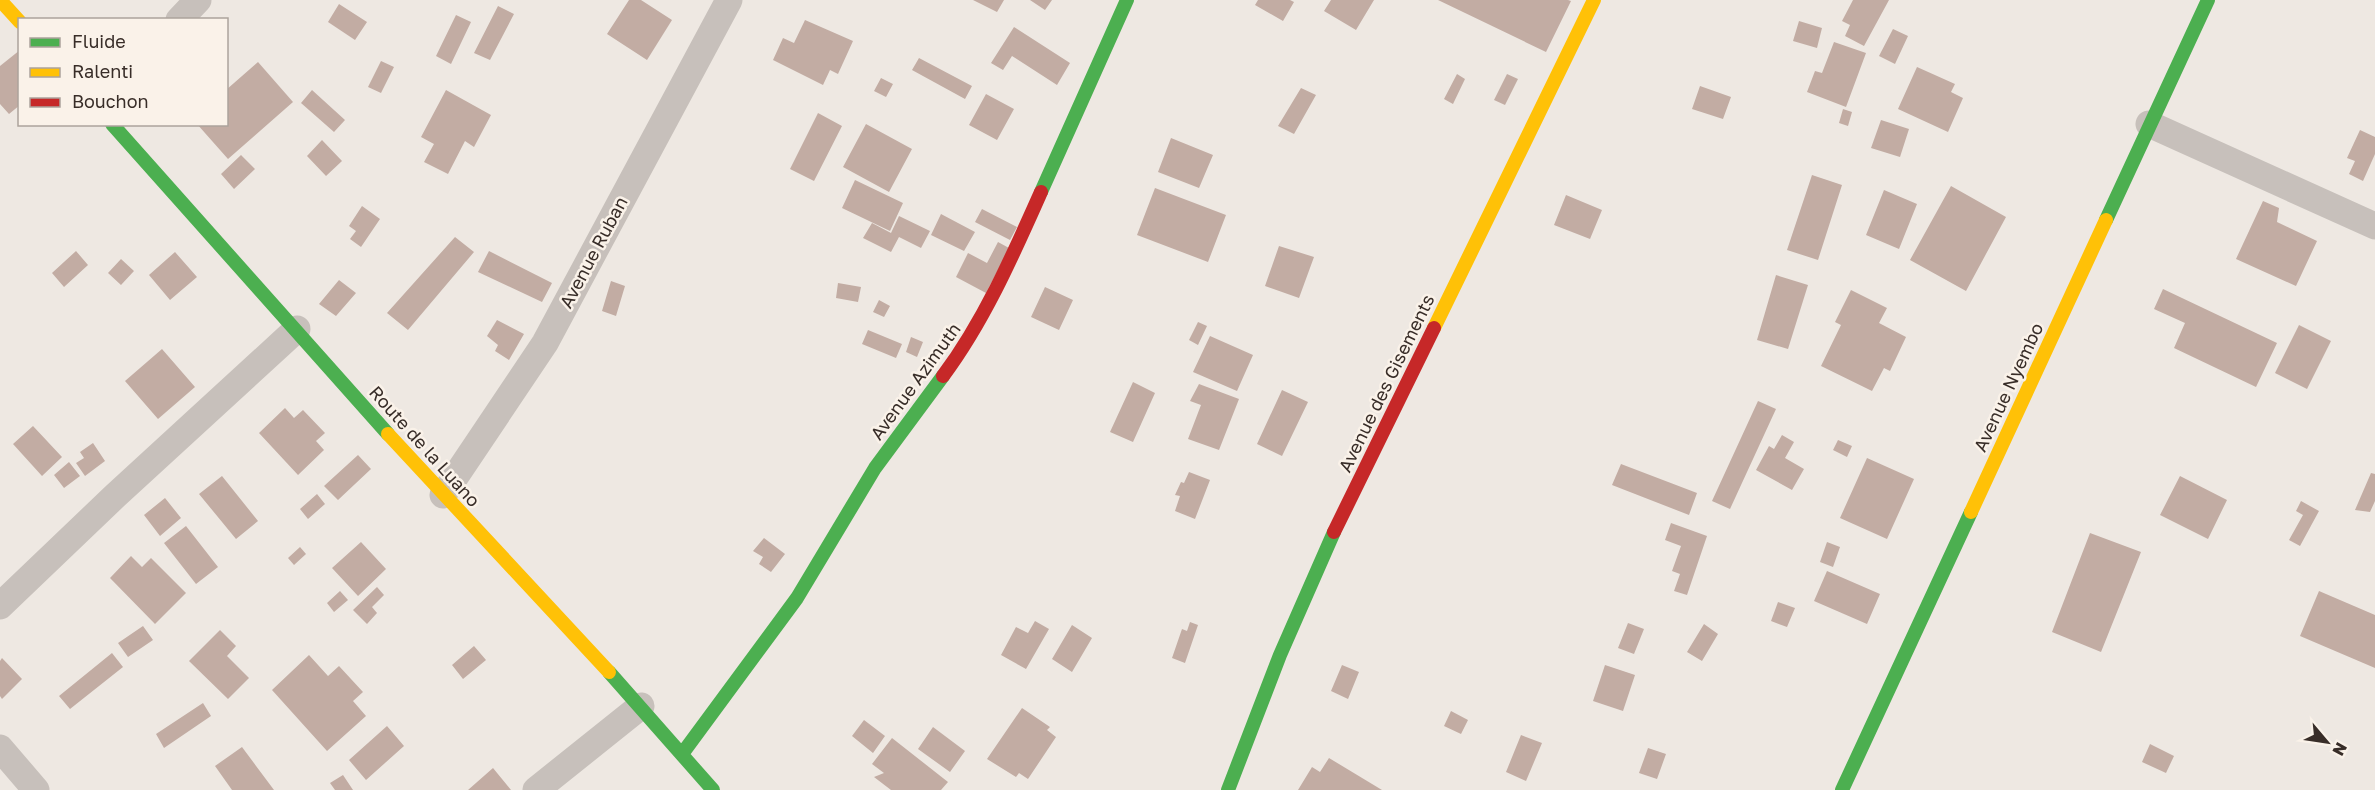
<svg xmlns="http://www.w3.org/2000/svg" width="2375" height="790" viewBox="0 0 2375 790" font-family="'Golos Text',sans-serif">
<rect width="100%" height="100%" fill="#eee8e2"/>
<path fill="#c2aca3" d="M629 0H641L672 20 647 60 607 34Z
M973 0H1004L997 12Z
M1030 0H1052L1045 10Z
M1258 0H1290L1294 2 1283 21 1255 5Z
M1331 0H1374L1356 30 1324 11Z
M1438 0H1568L1571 1 1546 52Z
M1853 0H1889L1864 46 1845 36 1850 25 1842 21Z
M339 4 367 22 355 40 328 22Z
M498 6 514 14 490 60 474 53Z
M456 15 471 22 451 64 436 56Z
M805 20 853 41 838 74 830 70 823 85 773 60 783 38 794 43Z
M1799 21 1822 28 1817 48 1793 41Z
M1014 27 1070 63 1057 85 1012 56 1003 70 991 63Z
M1893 29 1908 36 1895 64 1879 56Z
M1834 42 1866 53 1846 107 1807 92 1815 71 1822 73Z
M20 50V105L9 114 0 104V66Z
M919 58 972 86 965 99 912 70Z
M381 61 394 67 381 93 368 87Z
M258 62 293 102 228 159 197 124H226V90Z
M1917 67 1955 84 1951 92 1963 98 1948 132 1898 109Z
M1457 74 1465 79 1453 104 1444 99Z
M1507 74 1518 79 1505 105 1494 100Z
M881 78 893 84 886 97 874 91Z
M1700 86 1731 97 1723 119 1692 109Z
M1301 88 1316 95 1294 134 1278 126Z
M312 90 345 120 334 132 301 103Z
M446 90 491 115 474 147 465 141 448 174 424 162 434 144 421 137Z
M986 94 1014 109 997 140 969 125Z
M1843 109 1852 112 1848 126 1839 123Z
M818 113 842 126 814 181 790 169Z
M1881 120 1909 129 1900 157 1871 148Z
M866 124 912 149 889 192 843 167Z
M2360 130 2375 137V154L2363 181 2349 174 2355 161 2347 158Z
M1171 138 1213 155 1199 188 1158 172Z
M322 140 342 161 326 176 307 156Z
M241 155 255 169 234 189 221 174Z
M1812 175 1842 185 1818 260 1787 250Z
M855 180 903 203 890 231 842 208Z
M1951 186 2006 217 1966 291 1910 260Z
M1155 188 1226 215 1208 262 1137 235Z
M1884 190 1917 204 1899 249 1866 235Z
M1566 195 1602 210 1590 239 1554 225Z
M2263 201 2279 208 2277 222 2317 241 2296 286 2236 259Z
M362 206 380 219 361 247 350 239 356 231 349 226Z
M982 209 1017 227 1010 240 975 222Z
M941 214 975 232 964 251 931 235Z
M899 216 930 231 921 248 899 237 891 252 863 238 872 223 891 233Z
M455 237 474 252 408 330 387 313Z
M998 242 1009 248 986 293 956 277 968 253 987 263Z
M1279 246 1314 257 1299 298 1265 286Z
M76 251 88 265 64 287 52 273Z
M489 251 552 283 542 302 478 272Z
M175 252 197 277 170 300 149 275Z
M121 259 134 271 121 285 108 273Z
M1776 275 1808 285 1788 349 1757 340Z
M339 280 356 293 336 316 319 304Z
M611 281 625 286 616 316 602 311Z
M838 283 861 287 858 302 836 298Z
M1045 287 1073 300 1059 330 1031 317Z
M2163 289 2277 343 2256 387 2174 348 2185 323 2154 309Z
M1851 290 1887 308 1879 323 1906 337 1890 371 1884 368 1872 391 1821 366 1841 325 1835 322Z
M879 300 890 306 884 317 873 312Z
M497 320 524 334 509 360 495 351 498 345 487 336Z
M1198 322 1207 326 1198 345 1189 340Z
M2299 325 2331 341 2307 389 2275 373Z
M868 330 902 344 896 358 862 344Z
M1210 336 1253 355 1237 391 1193 372Z
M911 337 923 342 917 357 906 352Z
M162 349 195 387 158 419 125 381Z
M1133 382 1155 393 1133 442 1110 432Z
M1199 384 1239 399 1219 450 1188 439 1201 405 1190 401Z
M1282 390 1308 402 1282 456 1257 444Z
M1758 401 1776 409 1730 509 1712 501Z
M285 408 294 418 303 410 325 433 316 441 324 450 298 475 259 433Z
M33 426 62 457 42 476 13 444Z
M1782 435 1794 442 1785 458 1804 469 1792 490 1756 470 1769 446 1774 449Z
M1838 440 1852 446 1847 457 1833 450Z
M93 443 105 461 85 476 76 463 84 458 80 452Z
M358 455 371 469 338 500 324 486Z
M1867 458 1914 479 1887 539 1840 518Z
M69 462 80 476 64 488 54 475Z
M1621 464 1697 493 1689 515 1612 485Z
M1189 472 1210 480 1195 519 1175 511 1180 496 1175 495 1181 482 1184 483Z
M2371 473 2375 474V501L2370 512 2355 510Z
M222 476 258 521 236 539 199 494Z
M2180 476 2227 500 2208 539 2160 515Z
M317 494 325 504 308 519 300 509Z
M165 498 181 518 160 536 144 515Z
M2301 501 2319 511 2300 546 2289 540 2303 515 2296 511Z
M1671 523 1707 536 1687 595 1674 591 1680 574 1672 571 1681 546 1665 540Z
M186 526 218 567 196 584 164 543Z
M2090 533 2141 552 2101 652 2052 632Z
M764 538 785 554 771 572 759 564 763 557 753 551Z
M361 542 386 569 358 596 332 568Z
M1827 542 1840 547 1833 567 1820 562Z
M300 547 306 554 294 565 288 558Z
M131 556 142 567 151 558 186 593 155 624 110 578Z
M1827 571 1880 594 1867 624 1814 601Z
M377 587 384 595 372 607 377 613 367 624 353 610Z
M340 591 348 600 334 612 327 603Z
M2319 591 2375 615V668L2300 636Z
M1778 602 1795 608 1787 627 1771 621Z
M1035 621 1049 629 1026 669 1001 655 1016 627 1028 633Z
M1190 622 1198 625 1185 663 1172 658 1182 629 1187 631Z
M1628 623 1644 629 1634 654 1618 648Z
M1704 624 1718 634 1702 661 1687 652Z
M1072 625 1092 638 1072 672 1052 659Z
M143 626 153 640 128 657 118 643Z
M220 630 236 646 227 656 249 678 228 699 189 661Z
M474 646 486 660 463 679 452 665Z
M112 653 123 667 70 709 59 696Z
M309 655 328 676 339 666 363 692 353 701 366 716 327 751 272 690Z
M2 658 22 679 2 699 0 696V661Z
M1342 665 1359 672 1348 699 1331 691Z
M1605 665 1635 675 1623 711 1593 701Z
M203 703 211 716 164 748 156 734Z
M1022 708 1050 727 1047 730 1056 737 1028 779 1019 773 1016 777 987 759Z
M1451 711 1468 720 1461 734 1444 726Z
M864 720 885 736 873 753 852 736Z
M387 726 404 746 366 780 349 760Z
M933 727 965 751 950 772 918 749Z
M1521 735 1542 743 1526 781 1506 772Z
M892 738 948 782 941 790H891L874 777 884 773 872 764Z
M2150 744 2174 756 2166 773 2142 762Z
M242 747 274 790H232L215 766Z
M1648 748 1666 754 1657 779 1639 773Z
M1329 758 1382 790H1298L1312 767 1320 772Z
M493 768 511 790H468Z
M343 775 353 790H335L330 783Z"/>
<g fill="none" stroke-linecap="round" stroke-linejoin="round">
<path stroke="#c7c0bb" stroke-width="27" d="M179 20 198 0
M2149 124 2375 226
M443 495 545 343 729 0
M0 606 115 496 297 329
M0 748 36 790
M536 790 641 706"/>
<path stroke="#4caf50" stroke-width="14" d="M112 124 388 434
M1041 192 1127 0
M2106 220 2208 0
M609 672 713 790
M682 754 797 598 875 468 943 376
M1228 790 1280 655 1334 532
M1842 790 1971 512"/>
<path stroke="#ffc107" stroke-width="14" d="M0 0 20 22
M1434 328 1594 0
M388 434 609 672
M1971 512 2106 220"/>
<path stroke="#c62828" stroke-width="14" d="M943 376C984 321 1013 255 1041 192
M1334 532 1434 328"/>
</g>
<g text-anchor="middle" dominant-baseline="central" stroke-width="5" stroke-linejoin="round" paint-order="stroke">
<g font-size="18" fill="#382d28" stroke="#faf2e9">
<text transform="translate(593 252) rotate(-62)">Avenue Ruban</text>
<text transform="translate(915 381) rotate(-54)">Avenue Azimuth</text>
<text transform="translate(1386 383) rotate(-64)">Avenue des Gisements</text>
<text transform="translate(2008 387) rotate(-65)">Avenue Nyembo</text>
<text transform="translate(425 446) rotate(48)">Route de la Luano</text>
</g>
</g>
<rect x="18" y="18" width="210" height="108" fill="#faf2e9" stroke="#aca39c" stroke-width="1.5"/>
<rect x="30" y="38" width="30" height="9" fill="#4caf50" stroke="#aca39c" stroke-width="1.5"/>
<text x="72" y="48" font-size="18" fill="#382d28">Fluide</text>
<rect x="30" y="68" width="30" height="9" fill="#ffc107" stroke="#aca39c" stroke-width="1.5"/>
<text x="72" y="78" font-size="18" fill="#382d28">Ralenti</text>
<rect x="30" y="98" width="30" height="9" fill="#c62828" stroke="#aca39c" stroke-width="1.5"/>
<text x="72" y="108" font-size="18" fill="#382d28">Bouchon</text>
<g transform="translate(2327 742) rotate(119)" stroke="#faf2e9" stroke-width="4.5" paint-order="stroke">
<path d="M0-4.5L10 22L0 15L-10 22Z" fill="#382d28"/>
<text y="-9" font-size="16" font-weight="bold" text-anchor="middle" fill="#382d28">N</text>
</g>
</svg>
